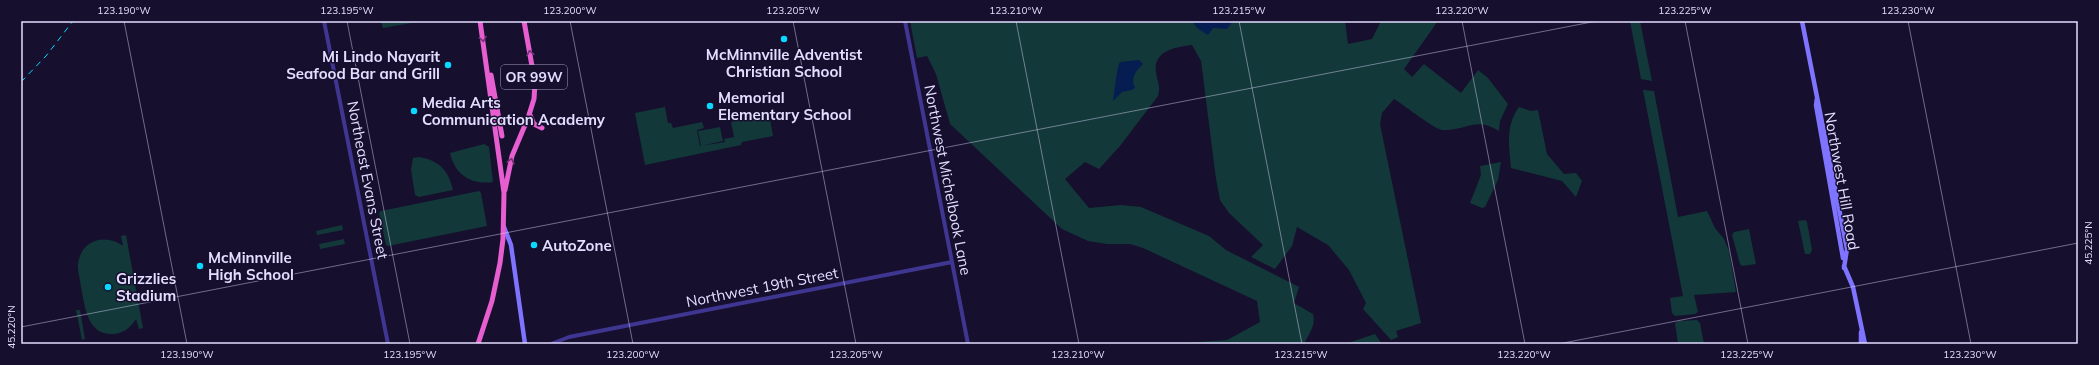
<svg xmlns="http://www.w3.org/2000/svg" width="2099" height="365" viewBox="0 0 2099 365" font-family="Mulish,sans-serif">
<rect width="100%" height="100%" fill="#160f2e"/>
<path fill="#123839" d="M381 21H423L383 28Z
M910 21H1345L1348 44 1372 39 1381 21H1438L1404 69 1412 77 1424 64 1461 93 1478 70 1488 78 1508 104 1500 121 1499 131C1474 116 1467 131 1443 130 1435 130 1404 105 1394 99L1382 113 1380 124 1421 323 1396 331 1398 337 1391 340 1363 309 1366 303 1349 270 1328 245 1297 227 1292 246 1275 269 1251 257 1263 245 1229 213 1220 200 1216 179 1201 61 1192 45C1177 47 1153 50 1156 72 1157 82 1161 85 1158 96L1120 146 1099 169 1085 162 1065 179 1089 208 1121 205 1141 207 1209 236 1226 250 1299 287 1294 303 1313 314C1316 326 1309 333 1304 344H1168L1227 340 1260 322 1257 301 1143 248 1130 244H1107L1088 241 1062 229 950 124 936 74 927 56 917 58Z
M1630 21H1640L1652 81 1641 79Z
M1643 90 1654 91 1678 217 1707 211 1715 228 1724 239 1729 251 1736 292 1694 295 1698 312 1695 314 1675 316 1672 313 1670 298 1683 296Z
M665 107 668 123H671L673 128 702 122 704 128 697 130 700 146 725 142 724 139 734 137 731 122 769 114 773 136 742 142 741 145 645 165 635 113Z
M1519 107 1531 111 1538 110 1547 154 1564 174 1576 173 1582 181 1576 197 1562 181 1511 168C1509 146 1505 126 1519 107Z
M720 127 723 141 701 146 698 131Z
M484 144 489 147 493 182C471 185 455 175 450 153Z
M419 157C439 160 449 171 453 190L419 197 415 195 411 170 413 158Z
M1501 162 1498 180 1485 207 1482 208 1470 203 1481 175 1480 166Z
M479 191 481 193 487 226 388 246 386 245 379 213 381 211Z
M1805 220 1807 222 1812 250 1810 254H1805L1798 221Z
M342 225 343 230 317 235 316 231Z
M1749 229 1756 264 1742 266 1740 264 1732 235 1734 232Z
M126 235 143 328 139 329 136 319C131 327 124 333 114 334 87 336 85 307 81 287 80 278 76 268 79 259 84 239 107 234 123 246L121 236Z
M344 239 345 244 320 249 319 244Z
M76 310H80L85 339 82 340Z
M1697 320 1700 323 1704 344H1678L1675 323 1679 321Z
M1375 334 1382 344H1345Z"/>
<path fill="#061d51" d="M1192 21H1233L1227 29 1213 28 1208 35 1197 28Z
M1139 60 1143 64C1136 71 1130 78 1135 88L1132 90 1122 92 1113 101C1115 91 1116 69 1120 62Z"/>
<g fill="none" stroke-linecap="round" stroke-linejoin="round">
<path stroke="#3f3691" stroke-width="4" d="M324 21 388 344
M905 21 968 344
M551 344 569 337 952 262"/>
<path stroke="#7f74ff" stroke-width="4.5" d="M1802 21 1847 249 1844 268
M1817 98 1816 105 1843 258
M504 227 511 245 525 344
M1844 266 1853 287 1865 344
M1861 332V344"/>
<path stroke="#e65ecf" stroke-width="5" d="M491 75 502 136
M530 115 534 124 542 128
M505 190 512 156 528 118 534 99 535 83 524 21
M478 344 492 301 500 263 503 239 504 193 480 21"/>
<path stroke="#09d9ff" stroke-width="1" stroke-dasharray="6 5" stroke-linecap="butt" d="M21 82 46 56 73 21"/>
</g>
<defs><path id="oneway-chevron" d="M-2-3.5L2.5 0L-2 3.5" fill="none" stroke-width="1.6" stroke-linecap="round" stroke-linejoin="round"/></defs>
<g stroke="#743376">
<use href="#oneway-chevron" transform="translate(483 39) rotate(80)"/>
<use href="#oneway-chevron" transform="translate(530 53) rotate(-101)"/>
<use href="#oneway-chevron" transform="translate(511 161) rotate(-75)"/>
</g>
<path fill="none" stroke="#e3ddff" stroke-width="1" stroke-opacity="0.45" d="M124 21 187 344M347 21 410 344M570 21 633 344M793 21 856 344M1016 21 1079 344M1239 21 1302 344M1462 21 1525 344M1685 21 1748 344M1908 21 1971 344M21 327 1597 21M1558 344 2078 243"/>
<g fill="#09d9ff" stroke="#160f2e" stroke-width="1.5">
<circle cx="784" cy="39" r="4"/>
<circle cx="448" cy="65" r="4"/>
<circle cx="710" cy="106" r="4"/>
<circle cx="414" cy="111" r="4"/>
<circle cx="534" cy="245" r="4"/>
<circle cx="200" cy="266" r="4"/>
<circle cx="108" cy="287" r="4"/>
</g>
<g text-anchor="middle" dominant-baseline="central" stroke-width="3" stroke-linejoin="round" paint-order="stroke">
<rect fill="#160f2e" stroke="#a69fc0" stroke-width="1" x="501" y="65" width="66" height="24" rx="3"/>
<g font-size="14" font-weight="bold" fill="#e3ddff">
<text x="534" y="77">OR 99W</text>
</g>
<g font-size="15" font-weight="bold" fill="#e3ddff" stroke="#160f2e" text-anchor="start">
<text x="784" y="54" text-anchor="middle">McMinnville Adventist<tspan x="784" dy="17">Christian School</tspan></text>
<text x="440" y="56" text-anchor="end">Mi Lindo Nayarit<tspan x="440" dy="17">Seafood Bar and Grill</tspan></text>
<text x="718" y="97">Memorial<tspan x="718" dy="17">Elementary School</tspan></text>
<text x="422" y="102">Media Arts<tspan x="422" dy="17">Communication Academy</tspan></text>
<text x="542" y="245">AutoZone</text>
<text x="208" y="257">McMinnville<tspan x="208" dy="17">High School</tspan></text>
<text x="116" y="278">Grizzlies<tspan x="116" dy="17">Stadium</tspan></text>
</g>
<g font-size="15" fill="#e3ddff" stroke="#160f2e">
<text transform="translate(368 180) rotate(79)">Northeast Evans Street</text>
<text transform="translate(948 180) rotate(79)">Northwest Michelbook Lane</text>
<text transform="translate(1842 181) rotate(80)">Northwest Hill Road</text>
<text transform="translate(762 287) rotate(-11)">Northwest 19th Street</text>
</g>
</g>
<rect width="2099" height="365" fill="none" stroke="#160f2e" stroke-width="44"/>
<rect x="22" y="22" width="2055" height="321" fill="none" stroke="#e3ddff" stroke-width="1.5"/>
<g font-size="10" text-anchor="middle" fill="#e3ddff">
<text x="124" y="14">123.190°W</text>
<text x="347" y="14">123.195°W</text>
<text x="570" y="14">123.200°W</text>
<text x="793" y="14">123.205°W</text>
<text x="1016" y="14">123.210°W</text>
<text x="1239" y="14">123.215°W</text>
<text x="1462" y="14">123.220°W</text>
<text x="1685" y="14">123.225°W</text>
<text x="1908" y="14">123.230°W</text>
<text transform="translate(2088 243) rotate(-90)" y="4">45.225°N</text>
<text transform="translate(11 327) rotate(-90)" y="4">45.220°N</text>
<text x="187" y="358">123.190°W</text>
<text x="410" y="358">123.195°W</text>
<text x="633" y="358">123.200°W</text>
<text x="856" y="358">123.205°W</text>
<text x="1078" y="358">123.210°W</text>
<text x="1301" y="358">123.215°W</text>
<text x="1524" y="358">123.220°W</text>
<text x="1747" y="358">123.225°W</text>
<text x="1970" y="358">123.230°W</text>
</g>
</svg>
